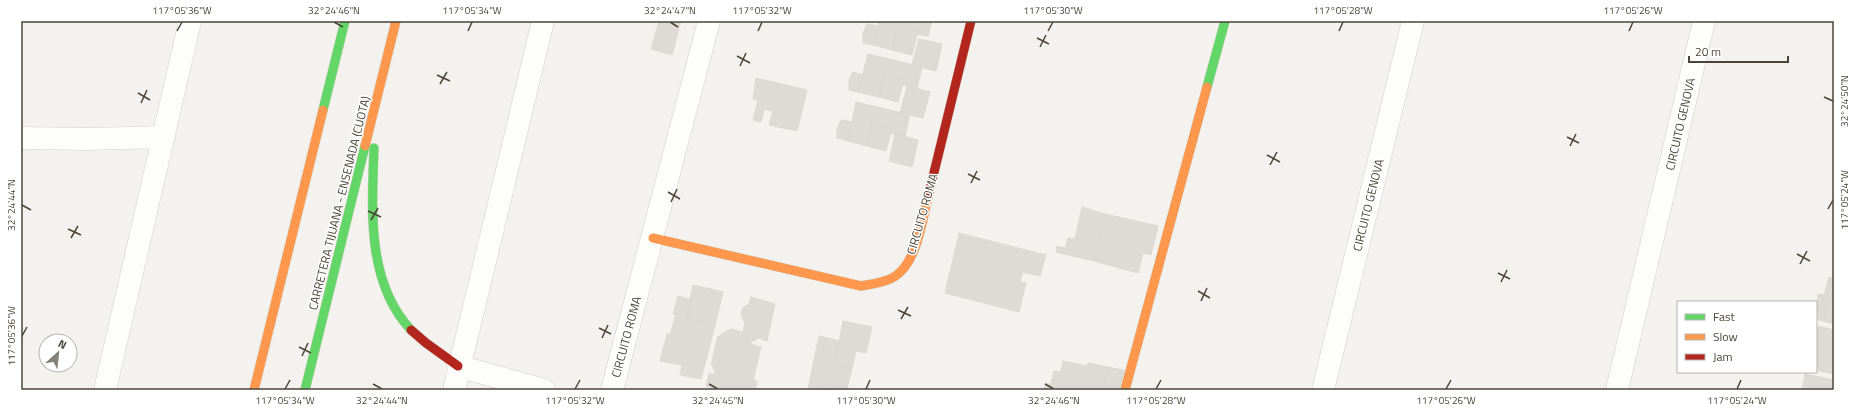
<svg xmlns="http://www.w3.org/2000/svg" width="1855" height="411" viewBox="0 0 1855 411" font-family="'Titillium Web',sans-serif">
<rect width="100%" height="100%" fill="#f4f2ee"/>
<path fill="#dedbd6" stroke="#dcd9d4" d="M659 21H681L672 55 651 49Z
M879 21H932L928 36 917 34 918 32 898 27 892 50 873 45Z
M867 24 878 26 873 45 863 43V33Z
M898 27 918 32 912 55 892 50Z
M919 39 942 44 936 71 912 65Z
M868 54 918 66 913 87 902 85 904 79 884 75 879 97 858 92Z
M918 66 922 68 917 89 913 87Z
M853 72 863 75 858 92 849 90V80Z
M884 75 904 79 898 102 879 97Z
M756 78 807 90 797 131 769 125 773 111 764 109 761 122 753 120 758 100 753 99Z
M907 86 930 92 923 118 900 113Z
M856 102 907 114 901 136 890 133 892 128 872 123 867 146 848 141Z
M907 114 910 115 905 137 901 136Z
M841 120 852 122 848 141 837 138V129Z
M872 123 892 128 886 151 867 146Z
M895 134 918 140 912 167 889 161Z
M1082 207 1105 214 1094 261 1064 254 1068 238 1075 239Z
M1105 214 1158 226 1151 255 1143 253 1138 273 1094 261Z
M959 233 1046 255 1040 276 1023 272 1020 282 1026 283 1019 312 945 293Z
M1057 246 1065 248 1064 254 1056 252Z
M1829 277 1834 278V324L1823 321 1827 305 1822 304Z
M693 285 723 292 715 325 687 318 692 300 690 299Z
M1818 294 1824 295 1822 304 1827 305 1823 321 1816 319Z
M678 296 692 300 687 318 715 325 701 379 680 375 682 365 660 361 667 334 670 335 676 315 673 314Z
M751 297 775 304 767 341 759 338 751 342 746 333 743 332 745 323 742 318 741 313 744 307 749 304Z
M843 321 872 327 866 353 838 347Z
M1818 326 1834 330V374L1816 370V332Z
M731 329 746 333 751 344 761 347 752 384 743 382 741 377 734 381 720 378 713 368V365H711L718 336 721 337V334Z
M819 336 840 341 833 364 852 368 847 388 810 379Z
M837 346 856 350 852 368 833 364Z
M1063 361 1087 366 1088 363 1108 367 1103 387 1092 385 1091 389 1085 388V390H1048L1049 384H1051L1054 371 1061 372Z
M1108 367 1127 371 1122 390H1102Z
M717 373 720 378 734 381 741 377 743 382 752 384 753 380 757 381 755 390H721L706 386 709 374Z
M1805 374 1834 380V390H1802Z
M810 379 847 388 846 390H808Z
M1046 383 1049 384 1048 390H1044Z
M1092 385 1103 387 1102 390H1085V388L1091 389Z"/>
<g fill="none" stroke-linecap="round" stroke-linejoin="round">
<g stroke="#d2d0cb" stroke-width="23">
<path id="street" d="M21 138 89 139 164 137
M458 366 544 390
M105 390 190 21
M454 390 543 21
M612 390 709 21
M1323 390 1413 21
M1617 390 1704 21"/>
</g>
<g stroke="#d3cfc5" stroke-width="10">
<path id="fast" d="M1207 87 1225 21
M323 110 345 21
M374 148C372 209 366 282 411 330
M305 390 365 146"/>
</g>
<g stroke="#d3cfc5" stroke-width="10">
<path id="slow" d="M365 146 396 21
M653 238 861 286C872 284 884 283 894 277 917 263 922 221 928 197
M254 390 323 110
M1125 390 1207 87"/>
</g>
<g stroke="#d3cfc5" stroke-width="10">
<path id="jam" d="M928 197 971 21
M411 330 426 343 458 366"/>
</g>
<use href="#street" stroke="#fdfdfc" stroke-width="22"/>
<use href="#fast" stroke="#63d668" stroke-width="9"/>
<use href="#slow" stroke="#ff974d" stroke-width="9"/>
<use href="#jam" stroke="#b3261e" stroke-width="9"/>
</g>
<path fill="none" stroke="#4b4439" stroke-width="1.5" d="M334 22 343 27M670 22 678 27M177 31 182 22M468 31 472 22M758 31 762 22M1048 31 1053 22M1339 31 1343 22M1629 31 1633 22M1037 38 1049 44M1040 47 1046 35M737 56 750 63M740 66 746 53M437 75 450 81M440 84 447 72M138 93 150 100M1824 97 1833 101M141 103 147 90M1567 137 1579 143M1570 146 1576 134M1267 155 1280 162M1270 165 1277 152M968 174 980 180M971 183 977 171M668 192 680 199M671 202 677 189M22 205 31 210M1828 209 1833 200M368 211 381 217M371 220 378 208M68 229 81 235M71 238 78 226M1797 254 1810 261M1800 264 1807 251M1498 273 1510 279M1501 282 1507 270M1198 291 1210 298M1201 301 1207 288M898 310 911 316M901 319 908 307M599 328 611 334M22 336 27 327M602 338 608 325M299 347 311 353M302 356 308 343M373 384 382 389M709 384 718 389M1045 384 1054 389M285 389 290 380M575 389 580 380M866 389 870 380M1156 389 1161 380M1446 389 1451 380M1737 389 1741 380"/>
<g text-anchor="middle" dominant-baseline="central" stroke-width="3" stroke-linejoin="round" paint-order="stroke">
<g font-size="12" fill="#4b4439" stroke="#fff">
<text transform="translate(1680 124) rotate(-77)">CIRCUITO GENOVA</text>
<text transform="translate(339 203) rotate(-76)">CARRETERA TIJUANA - ENSENADA (CUOTA)</text>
<text transform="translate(1368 205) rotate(-76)">CIRCUITO GENOVA</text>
<text transform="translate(922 214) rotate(-74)">CIRCUITO ROMA</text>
<text transform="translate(626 337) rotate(-75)">CIRCUITO ROMA</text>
</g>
</g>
<rect width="1855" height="411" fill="none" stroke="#ffffff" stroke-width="44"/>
<rect x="1677" y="301" width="140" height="72" fill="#ffffff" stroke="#b7b4b0"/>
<rect x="1685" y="314" width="20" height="6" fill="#63d668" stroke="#b7b4b0"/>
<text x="1713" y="321" font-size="12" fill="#4b4439">Fast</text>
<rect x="1685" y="334" width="20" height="6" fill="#ff974d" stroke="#b7b4b0"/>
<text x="1713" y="341" font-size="12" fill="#4b4439">Slow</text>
<rect x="1685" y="354" width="20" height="6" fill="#b3261e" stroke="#b7b4b0"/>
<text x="1713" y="361" font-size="12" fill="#4b4439">Jam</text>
<g transform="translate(58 353) rotate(27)"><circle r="19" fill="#ffffff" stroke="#b7b4b0"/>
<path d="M0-3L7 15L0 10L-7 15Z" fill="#868178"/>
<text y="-6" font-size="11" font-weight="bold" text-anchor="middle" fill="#4b4439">N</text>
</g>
<path d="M1689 56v6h99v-6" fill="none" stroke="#4b4439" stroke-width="2"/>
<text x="1695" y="56" font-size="12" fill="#4b4439" stroke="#ffffff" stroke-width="3" paint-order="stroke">20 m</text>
<rect x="22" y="22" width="1811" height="367" fill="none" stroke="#4b4439" stroke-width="1.5"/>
<g font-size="10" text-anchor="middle" fill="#4b4439">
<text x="182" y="14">117°05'36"W</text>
<text x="334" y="14">32°24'46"N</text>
<text x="472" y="14">117°05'34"W</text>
<text x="670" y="14">32°24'47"N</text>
<text x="762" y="14">117°05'32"W</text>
<text x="1053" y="14">117°05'30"W</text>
<text x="1343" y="14">117°05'28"W</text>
<text x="1633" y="14">117°05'26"W</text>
<text transform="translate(1844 101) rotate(-90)" y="4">32°24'50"N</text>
<text transform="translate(1844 200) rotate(-90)" y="4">117°05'24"W</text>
<text transform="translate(11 205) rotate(-90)" y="4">32°24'44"N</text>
<text transform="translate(11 336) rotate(-90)" y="4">117°05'36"W</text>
<text x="285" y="404">117°05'34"W</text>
<text x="382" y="404">32°24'44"N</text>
<text x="575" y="404">117°05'32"W</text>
<text x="718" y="404">32°24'45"N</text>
<text x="866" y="404">117°05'30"W</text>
<text x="1054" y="404">32°24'46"N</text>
<text x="1156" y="404">117°05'28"W</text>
<text x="1446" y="404">117°05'26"W</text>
<text x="1737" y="404">117°05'24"W</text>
</g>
</svg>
